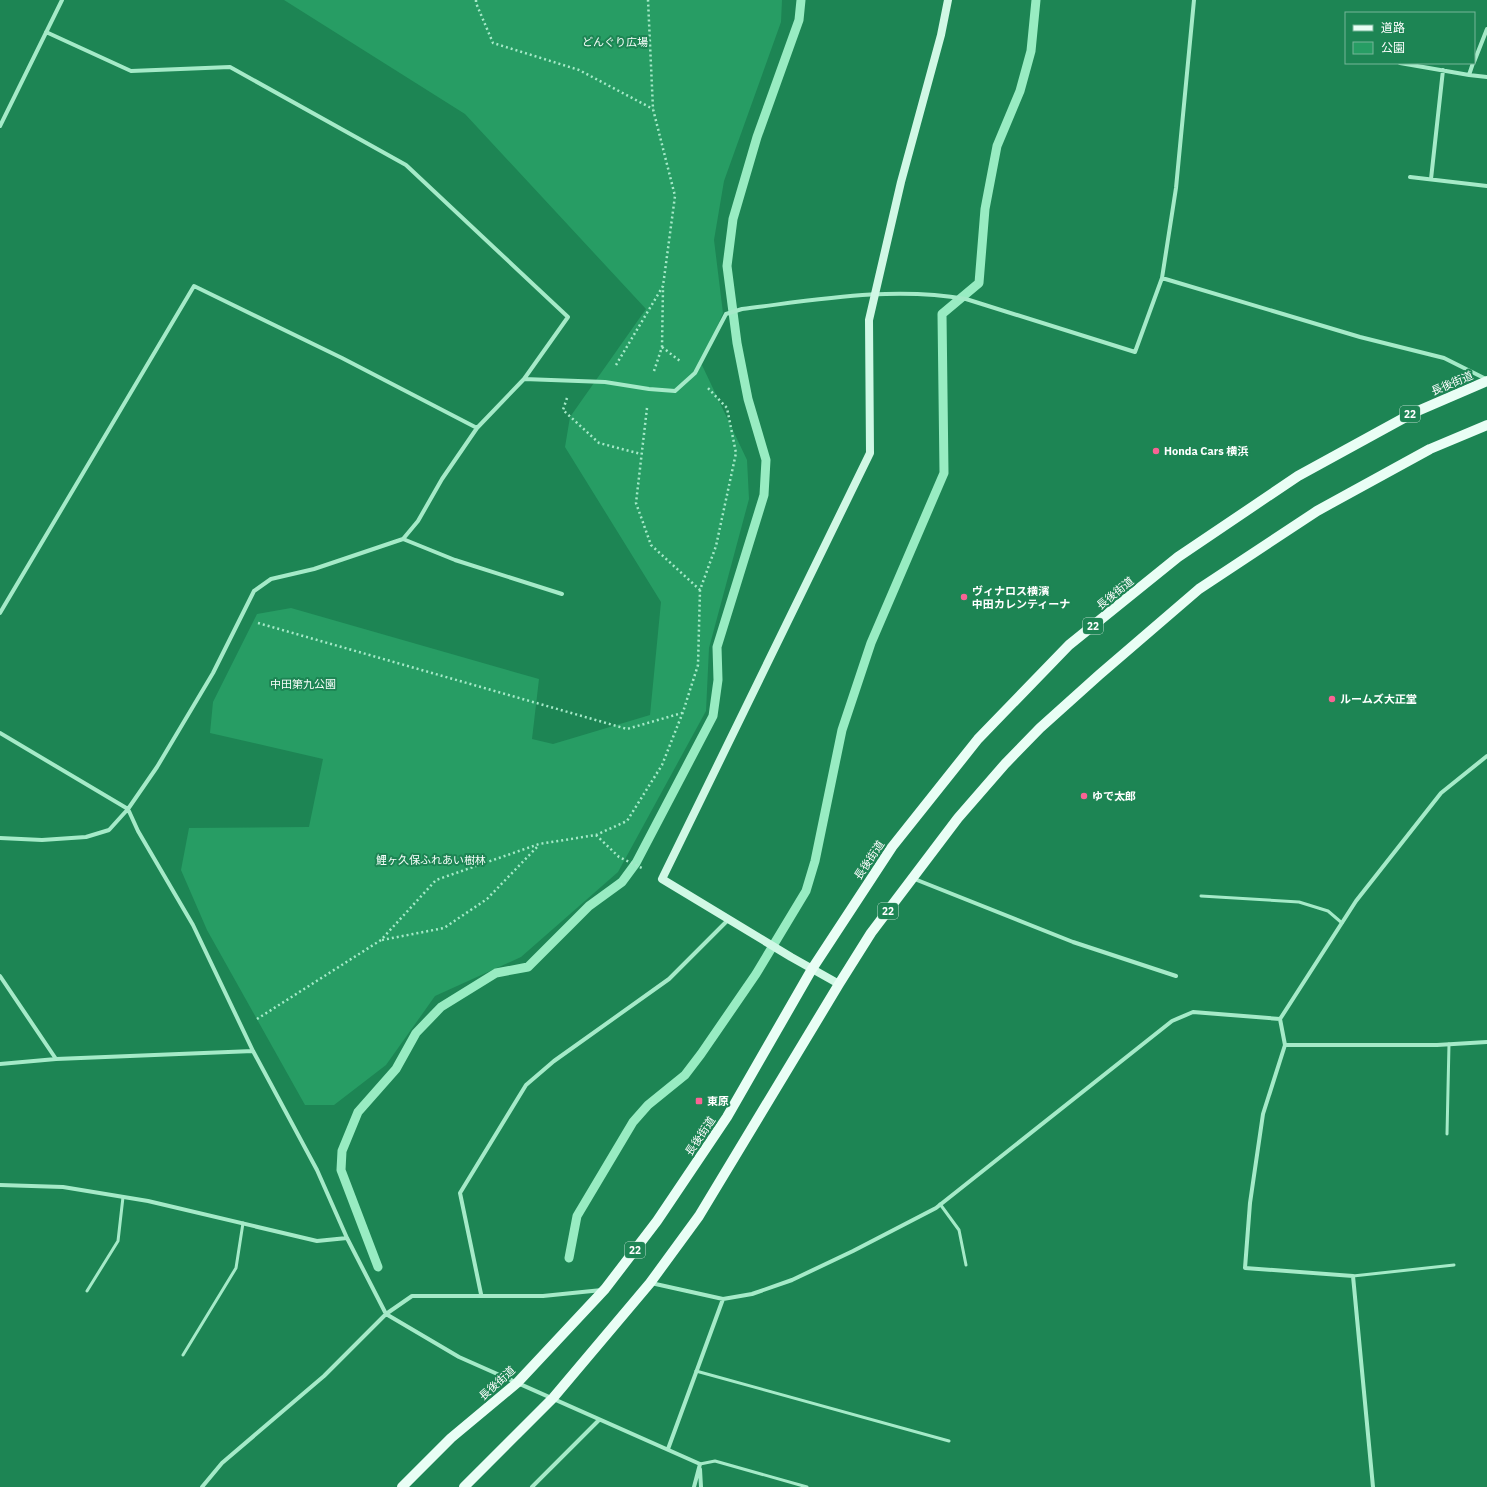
<svg xmlns="http://www.w3.org/2000/svg" width="1487" height="1487" viewBox="0 0 1487 1487" font-family="'IBM Plex Sans','Noto Sans JP',sans-serif">
<rect width="100%" height="100%" fill="#1d8554"/>
<path fill="#279d64" d="M284 0H782L781 22 724 181 714 240 723 313 701 363 747 460 749 499 709 648 706 711 618 872 521 957 435 996 386 1065 334 1105H305L207 930 181 870 189 828 309 827 323 759 210 733 213 702 257 614 291 608 539 679 532 739 553 744 650 715 661 602 565 447 570 417 646 309 465 114Z"/>
<g fill="none" stroke-linecap="round" stroke-linejoin="round">
<path stroke="#98ecc2" stroke-width="9" d="M569 1258 577 1216 633 1122 648 1105 685 1075 701 1054 756 974 806 891 815 861 842 730 871 643 944 473 942 314 979 283 985 209 997 146 1020 91 1031 51 1036 0
M378 1267 341 1170 342 1151 358 1112 396 1069 416 1033 441 1007 496 973 528 967 589 906 622 882 636 863 713 716 718 680 717 647 764 495 766 460 748 399 737 343 727 266 733 219 757 137 799 20 801 0"/>
<path stroke="#a5eac8" stroke-width="2.5" stroke-dasharray="2 3" stroke-linecap="butt" d="M476 0V3L493 43 579 70 653 109
M662 347 680 361
M616 365 663 286 675 196 653 109 648 0
M654 371 662 347 663 288
M567 398 563 410 599 443 641 454
M647 408 636 503 651 545 700 590
M258 623 627 729 682 713
M596 835 619 857 644 869
M382 940 444 928 487 899 538 846
M257 1019 381 940 436 880 539 844 596 835 627 821 662 765 683 712 698 665 700 590 716 546 736 453 727 408 707 387"/>
<path stroke="#a5eac8" stroke-width="3" d="M1201 896 1299 902 1328 911 1342 923
M1447 1134 1449 1044
M940 1204 959 1230 966 1265
M1353 1276 1454 1265
M87 1291 118 1241 123 1197
M183 1355 236 1268 243 1223
M696 1371 949 1441
M700 1464 715 1461 807 1487"/>
<path stroke="#a5eac8" stroke-width="4" d="M46 32 131 71 230 67 406 165 568 317 524 379
M1474 62 1487 29
M1400 63 1469 75
M1473 63 1469 75 1487 77
M0 126 62 0
M1410 177 1487 186
M1431 179 1443 70
M1162 278 1360 337 1444 358 1486 379
M403 539 455 560 562 594
M0 613 194 286 342 358 477 428
M0 733 128 809 138 831 193 925 253 1051 317 1170 347 1238 386 1314 459 1357 700 1464
M0 838 42 840 86 837 109 830 128 809 157 767 213 673 254 591 271 579 314 569 403 539 418 521 442 479 477 428 524 379 605 382 649 389 675 391 695 373 726 314 742 309C816 300 891 286 966 299L1135 352 1162 278 1176 188 1194 0
M912 878 1073 942 1176 976
M0 976 56 1059 253 1051
M1285 1045H1437L1487 1042
M0 1064 56 1059
M0 1185 63 1187 148 1201 317 1241 347 1238
M651 1283 723 1299 752 1294 792 1280 853 1251 936 1208 1172 1021 1193 1012 1280 1019
M481 1294 460 1193 526 1085 554 1061 669 979 729 919
M668 1449 723 1299
M700 1469 701 1487
M202 1487 222 1463 324 1376 386 1314 412 1296H543L602 1290
M532 1487 599 1420
M694 1487 700 1464
M1373 1487 1353 1276 1245 1268 1250 1203 1263 1114 1285 1045 1280 1019 1356 901 1441 793 1487 756"/>
<path stroke="#d0f8e5" stroke-width="8" d="M839 984 791 957 662 879 870 453 869 320 901 182 941 35 948 0"/>
<path stroke="#e9fef5" stroke-width="10" d="M402 1487 451 1438 517 1383 605 1289 657 1221 727 1117 812 969 892 847 978 739 1069 645 1178 557 1298 476 1413 413 1487 381
M464 1487 553 1398 650 1283 699 1216 839 984 871 933 958 818 1005 764 1040 728 1099 675 1199 589 1317 511 1430 449 1487 425"/>
</g>
<g fill="#fa6394" stroke="#1d8554" stroke-width="1.5">
<circle cx="1156" cy="451" r="4"/>
<circle cx="964" cy="597" r="4"/>
<circle cx="1332" cy="699" r="4"/>
<circle cx="1084" cy="796" r="4"/>
<rect x="695" y="1097" width="8" height="8" rx="2"/>
</g>
<g text-anchor="middle" dominant-baseline="central" stroke-width="4" stroke-linejoin="round" paint-order="stroke">
<g fill="#1d8554" stroke="#bbdacc" stroke-width="1">
<rect x="1400" y="406" width="20" height="16" rx="3"/>
<rect x="1083" y="618" width="20" height="16" rx="3"/>
<rect x="878" y="903" width="20" height="16" rx="3"/>
<rect x="625" y="1242" width="20" height="16" rx="3"/>
</g>
<g font-size="10" font-weight="bold" fill="#fff">
<text x="1410" y="414">22</text>
<text x="1093" y="626">22</text>
<text x="888" y="911">22</text>
<text x="635" y="1250">22</text>
</g>
<g font-size="11" fill="#f7fefa" stroke="#1d8554">
<text x="615" y="42">どんぐり広場</text>
<text x="303" y="684">中田第九公園</text>
<text x="431" y="860">鯉ヶ久保ふれあい樹林</text>
</g>
<g font-size="11" fill="#fff" stroke="#1d8554">
<text transform="translate(1452 383) rotate(-23)">長後街道</text>
<text transform="translate(1115 593) rotate(-39)">長後街道</text>
<text transform="translate(869 860) rotate(-56)">長後街道</text>
<text transform="translate(700 1136) rotate(-56)">長後街道</text>
<text transform="translate(497 1383) rotate(-42)">長後街道</text>
</g>
<g font-size="11" font-weight="bold" fill="#fff" stroke="#1d8554" text-anchor="start">
<text x="1164" y="451">Honda Cars 横浜</text>
<text x="972" y="591">ヴィナロス横濱<tspan x="972" dy="13">中田カレンティーナ</tspan></text>
<text x="1340" y="699">ルームズ大正堂</text>
<text x="1092" y="796">ゆで太郎</text>
<text x="707" y="1101">東原</text>
</g>
</g>
<rect x="1345" y="12" width="130" height="52" fill="#1d8554" stroke="#77b698"/>
<rect x="1353" y="25" width="20" height="6" fill="#e9fef5" stroke="#77b698"/>
<text x="1381" y="32" font-size="12" fill="#ffffff">道路</text>
<rect x="1353" y="42" width="20" height="12" fill="#279d64" stroke="#77b698"/>
<text x="1381" y="52" font-size="12" fill="#ffffff">公園</text>
</svg>
